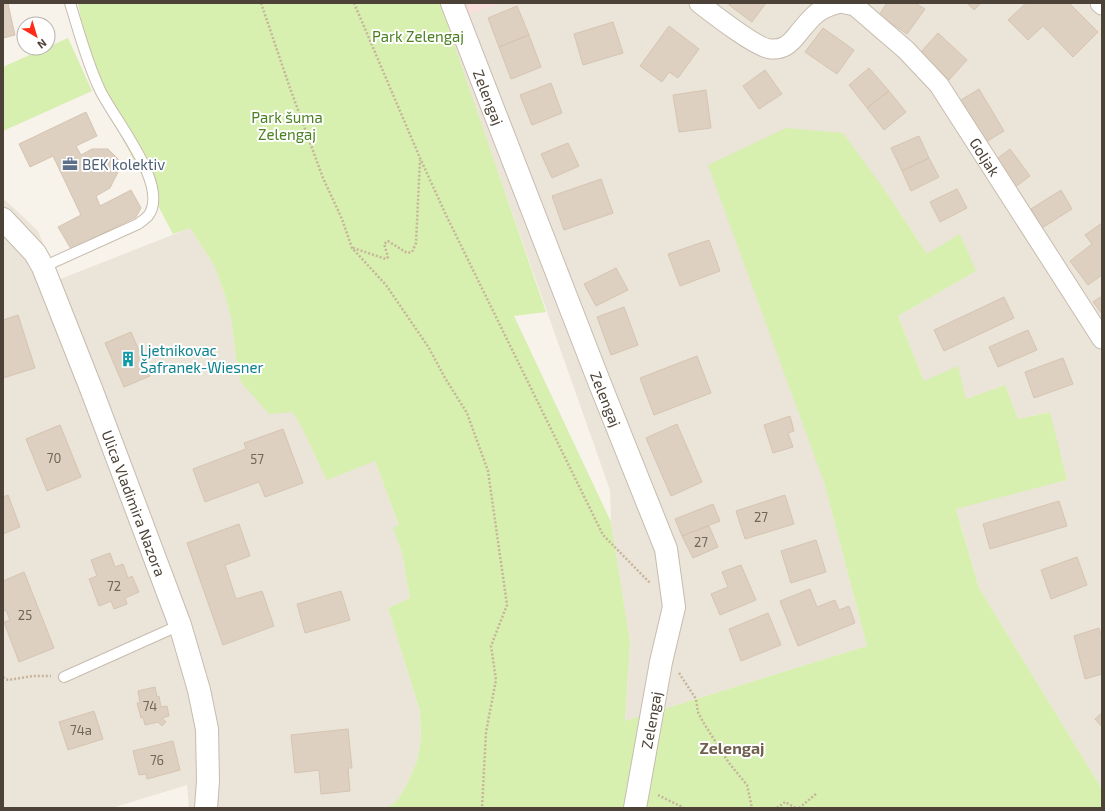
<svg xmlns="http://www.w3.org/2000/svg" width="1105" height="811" viewBox="0 0 1105 811" font-family="'Exo 2',sans-serif">
<rect width="100%" height="100%" fill="#f7f2ea"/>
<path fill="#ebe4d8" d="M440 3H1102V789L979 588 956 508 1067 480 1049 412 1018 419 1005 385 966 399 924 381 898 316 976 271 927 254 886 192 824 482 867 646 625 721 630 642 611 522 610 490 495 164Z
M3 198 38 231 58 280 190 228 214 265 225 295 231 318 238 372 241 382 293 412 304 430 316 458 375 461 399 525 394 529 402 553 410 598 388 608 420 711 421 739 417 761 407 784 397 801 386 808H189L187 785 112 808H3Z"/>
<path fill="#f8dfdd" d="M464 3H501L469 14Z"/>
<path fill="#d7efaf" d="M78 3H440L546 312 514 316 611 522 630 642 625 721 867 646 824 482 708 165 786 128 843 133 886 192 927 254 960 234 976 271 898 316 924 381 958 366 966 399 1005 385 1018 419 1050 412 1067 480 956 509 979 588 1102 789V808H386L397 801 407 784 417 761 421 739 420 711 388 608 410 598 402 553 393 528 399 525 375 461 327 480C315 457 306 433 293 412L269 414 241 382 238 372 231 318 225 295 214 265 190 228 173 234 92 81Z
M68 38 92 91 3 131V67L45 48H48V47Z"/>
<path fill="#ddd0c1" stroke="#d6c4b1" d="M3 3H12L8 4 15 35 3 38Z
M730 3H766L752 22 729 5Z
M887 3H915L925 9 907 34 879 15Z
M967 3H981L974 10Z
M1026 3H1069L1098 32 1073 57 1043 26 1028 40 1008 20Z
M517 6 529 35 499 47 488 18Z
M613 22 623 53 583 65 574 34Z
M669 26 699 49 678 78 669 72 662 82 640 66Z
M823 28 854 50 837 74 805 52Z
M938 33 967 60 949 80 920 53Z
M529 35 541 67 511 79 499 47Z
M869 68 889 91 867 108 849 85Z
M765 70 782 94 759 109 743 86Z
M551 83 562 113 532 125 520 95Z
M979 89 1004 131 981 145 956 103Z
M706 90 711 128 679 132 673 95Z
M889 91 906 112 884 130 867 108Z
M86 112 97 136 76 146 81 155 92 149H108L118 159V172L110 188 96 196 100 206 131 190 141 208 136 217 71 249 58 227 81 215 53 156 30 167 19 144Z
M919 136 929 158 902 171 891 148Z
M568 143 579 166 552 178 541 154Z
M1010 149 1030 176 1014 188 994 161Z
M929 158 939 177 911 191 902 171Z
M601 179 613 213 564 230 552 196Z
M957 189 967 208 940 222 930 202Z
M1061 190 1072 209 1042 228 1031 209Z
M1102 223V275L1088 285 1070 261 1092 244 1085 235Z
M709 240 720 271 680 286 668 254Z
M616 268 628 290 596 306 584 284Z
M1102 296V314L1093 302Z
M1004 297 1014 318 944 351 934 330Z
M624 307 638 345 611 355 597 317Z
M18 315 35 368 3 378V320Z
M1028 330 1037 350 998 367 989 347Z
M131 332 150 376 124 387 105 343Z
M697 356 711 393 654 415 640 378Z
M1063 358 1073 384 1034 398 1025 372Z
M790 416 794 431 788 433 793 447 773 453 764 425Z
M677 424 702 482 671 496 646 438Z
M60 425 81 477 47 491 26 439Z
M283 429 303 483 265 497 259 482 205 502 193 469 246 449 244 443Z
M8 495 20 527 3 534V497Z
M785 495 794 524 745 539 736 511Z
M1059 501 1067 526 990 549 983 524Z
M713 504 720 521 682 536 675 519Z
M239 524 250 556 225 565 236 599 262 591 274 626 223 645 187 543Z
M709 526 718 547 693 558 682 536Z
M816 540 826 572 791 583 781 551Z
M110 553 115 567 123 564 128 578 132 576 139 592 125 598 127 604 114 609 111 601 99 606 89 579 97 576 91 560Z
M1077 557 1087 585 1051 599 1041 570Z
M741 565 756 600 720 615 711 594 728 587 722 572Z
M24 572 54 648 19 662 4 622 10 620 6 610 4 611 3 609V581Z
M810 589 817 607 835 600 839 610 849 606 855 623 798 646 780 601Z
M341 591 350 620 305 633 297 604Z
M768 613 781 645 741 661 729 629Z
M1099 628 1102 638V674L1085 679 1074 636Z
M155 687 157 697 159 696 161 707 167 706 169 716 162 718 166 722 162 726 158 722 145 725 143 717 141 718 137 703H140L138 691Z
M94 711 103 739 68 750 59 722Z
M1102 713V727L1095 719Z
M348 729 352 768H348L350 791 321 794 319 770 295 773 291 735Z
M173 741 180 770 147 779 146 774 139 775 133 751Z"/>
<g fill="none" stroke-linecap="round" stroke-linejoin="round">
<g stroke="#c7bcae" stroke-width="12">
<path id="service" d="M43 267 138 224C141 222 145 219 148 216 171 186 113 118 100 90 87 63 79 32 70 3
M64 677 180 625"/>
</g>
<g stroke="#c7bcae" stroke-width="21">
<g id="minor">
<path d="M699 3C712 13 758 49 771 49 783 50 790 44 797 35 812 17 816 9 840 3"/>
<path id="s1" d="M840 3 855 6 906 50 939 85 1102 339"/>
<path d="M1100 3 1102 5"/>
</g>
</g>
<g stroke="#c7bcae" stroke-width="24">
<g id="tertiary">
<path id="s2" d="M452 3 600 384 666 549 674 607 661 662 635 808"/>
<path id="s3" d="M3 219 35 253 43 267 92 391 180 625 199 690 207 729 208 781 206 808"/>
</g>
</g>
<path stroke="#c7b49b" stroke-width="2.5" stroke-dasharray="2 2" stroke-linecap="butt" d="M261 3 290 88 323 178 342 219 352 248 386 285 429 348 445 378 467 413 488 471 507 605 491 646 496 680 486 732 482 808
M354 3 420 158 446 215 603 535 650 583
M353 248 386 259 388 257 384 244 388 241 407 253 412 252 416 243 420 160
M679 673 696 699 698 712 703 722 729 763 747 785 752 808
M3 677 8 680 33 676H51
M658 795 684 808
M777 808 785 802 796 808
M799 808 816 794"/>
<use href="#service" stroke="#fff" stroke-width="10"/>
<use href="#minor" stroke="#fff" stroke-width="19"/>
<use href="#tertiary" stroke="#fff" stroke-width="22"/>
</g>
<defs>
<g id="office-bare" transform="scale(1.2)"><path d="M-6-3h4V-5.5h4V-3h4V5H-6ZM-1-4.5V-3h2v-1.5ZM-6 0V1H6V0Z" fill="#5c6f8a" stroke="#fff" stroke-width="2.5" paint-order="stroke"/></g>
<g id="building-bare" transform="scale(1.2)"><path d="M-4-6H4V6H1V3H-1V6H-4ZM-2.5-4.3h1.7v1.8h-1.7ZM.8-4.3h1.7v1.8H.8ZM-2.5-1h1.7V.8h-1.7ZM.8-1h1.7V.8H.8Z" fill="#0f9aa8" stroke="#fff" stroke-width="2.5" paint-order="stroke"/></g>
</defs>
<g fill-rule="evenodd">
<use href="#office-bare" x="70" y="164"/>
<use href="#building-bare" x="128" y="359"/>
</g>
<g text-anchor="middle" dominant-baseline="central" stroke-width="4" stroke-linejoin="round" paint-order="stroke">
<g font-size="13" fill="#70665a">
<text x="54" y="458">70</text>
<text x="257" y="459">57</text>
<text x="761" y="517">27</text>
<text x="701" y="542">27</text>
<text x="114" y="586">72</text>
<text x="25" y="615">25</text>
<text x="150" y="706">74</text>
<text x="81" y="730">74a</text>
<text x="157" y="760">76</text>
</g>
<g font-size="15" fill="#4c8021" stroke="#fff">
<text x="418" y="36">Park Zelengaj</text>
<text x="287" y="117">Park šuma<tspan x="287" dy="17">Zelengaj</tspan></text>
</g>
<g font-size="15" fill="#4c4237" stroke="#fff">
<text stroke="none"><textPath href="#s2" startOffset="101">Zelengaj</textPath></text>
<text stroke="none"><textPath href="#s1" startOffset="216">Goljak</textPath></text>
<text stroke="none"><textPath href="#s2" startOffset="425">Zelengaj</textPath></text>
<text stroke="none"><textPath href="#s3" startOffset="316">Ulica Vladimira Nazora</textPath></text>
<text transform="translate(651 720) rotate(-80)">Zelengaj</text>
</g>
<g font-size="15" fill="#4e5e75" stroke="#fff" text-anchor="start">
<text x="82" y="164">BEK kolektiv</text>
</g>
<g font-size="15" fill="#0d838f" stroke="#fff" text-anchor="start">
<text x="140" y="350">Ljetnikovac<tspan x="140" dy="17">Šafranek-Wiesner</tspan></text>
</g>
<g font-size="16" font-weight="bold" fill="#705f4d" stroke="#fff">
<text x="732" y="747">Zelengaj</text>
</g>
</g>
<rect width="1105" height="811" fill="none" stroke="#4c4237" stroke-width="8"/>
<g transform="translate(36 36) rotate(142)"><circle r="19" fill="#ffffff" stroke="#b7b3af"/>
<path d="M0-3L7 15L0 10L-7 15Z" fill="#ff2b19"/>
<text y="-6" font-size="11" font-weight="bold" text-anchor="middle" fill="#4c4237">N</text>
</g>
</svg>
